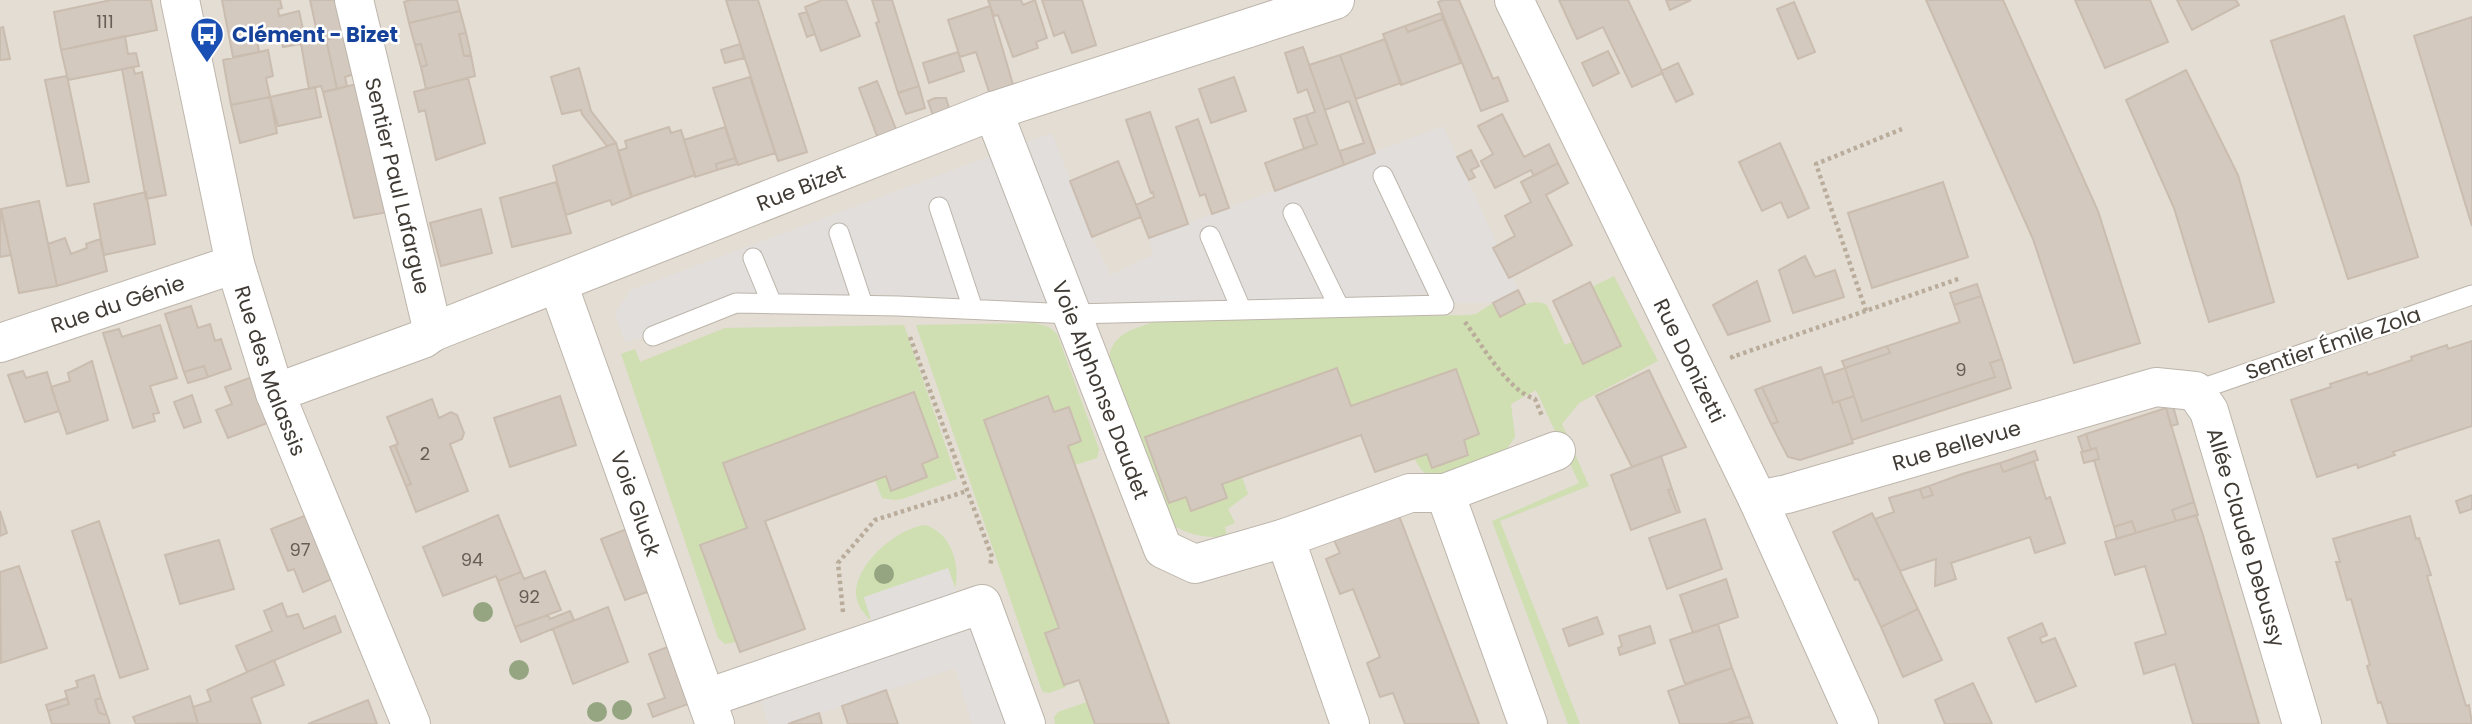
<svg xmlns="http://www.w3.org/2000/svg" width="2472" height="724" viewBox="0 0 2472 724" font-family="Poppins,sans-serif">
<rect width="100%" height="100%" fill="#f0ebe4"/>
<path fill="#e3ddd3" d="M0 0H2472V724H0Z"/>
<path fill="#cfdfb1" d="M1614 276 1658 361 1579 403 1562 424 1589 486 1500 521 1580 724H1568L1492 521 1579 483 1536 390 1511 404 1515 437 1506 450 1439 476C1424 475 1421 471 1415 459L1427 454 1433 468 1468 455 1464 440 1479 434 1456 369 1351 406 1337 369 1145 437 1169 503 1242 477 1248 494 1228 509 1235 523 1225 527 1227 536C1207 539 1187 535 1170 523L1109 360C1110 334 1135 328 1158 321L1469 315 1476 314 1493 303 1500 317C1515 309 1531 297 1547 305L1565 345 1572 342 1584 364 1621 346 1592 287Z
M1035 323 1049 327 1057 334 1099 449 1097 458 1075 465 1068 446 1081 441 1069 407 1054 412 1048 396 984 420 1059 628 1066 687 1049 693 1043 692 1041 688 916 325Z
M904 325 957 479 902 499 894 500 882 498 875 480 886 476 891 490 927 477 922 464 938 457 914 392 747 528 736 642 725 644 718 638 621 354 635 349 640 362 725 328Z
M925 525C950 532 961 564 955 588L948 568 864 598 871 619H869C863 612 857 605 856 595 855 564 896 529 925 525Z
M1087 702 1095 724H1055L1054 717 1058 712Z"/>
<path fill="#e1dedc" d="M1443 126 1518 290 1493 303 863 305 783 296 625 342 615 313 631 290 1052 133 1092 237 1110 275 1153 255 1149 238Z
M948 568 957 594 872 623 864 597Z
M977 621 1011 724H972L955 668 788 724H768L760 697Z"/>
<path fill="#d3c9be" stroke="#cabdaf" stroke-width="2" d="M111 0H151L157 30 61 50 54 12Z
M222 0H280L282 8 278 9 279 16 299 11 306 43 283 47 281 35 257 40 259 52 233 57Z
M310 0H337L345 36 319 41Z
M457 0 460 11 409 23 404 2 410 0Z
M726 0H758L807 152 778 161Z
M822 0H846L860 36 821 51 805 7Z
M872 0H892L919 86 898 93 876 23 879 22Z
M988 0H1021L1023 5 1035 0 1047 38 1036 42 1038 48 1013 57 998 15 994 16Z
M1042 0H1082L1096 45 1072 53 1064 32 1054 36Z
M1443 0H1459L1493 79 1498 77 1508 101 1481 111 1438 2Z
M1559 0H1628L1663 73 1632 87 1603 27 1577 39Z
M1666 0H1691L1670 10Z
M1926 0H2003L2098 211 2140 343 2074 363 2033 239Z
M2075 0H2150L2168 42 2105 68Z
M2177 0H2236L2239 5 2192 30Z
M1794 2 1815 52 1798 59 1777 9Z
M990 6 1016 95 993 104 976 52 960 57 948 20Z
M460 11 466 33 459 34 464 56 471 55 475 76 426 89 421 67 427 65 421 44 415 45 409 23Z
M807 12 815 34 807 37 799 14Z
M1441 13 1443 19 1408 32 1405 26Z
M2344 16 2418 257 2348 279 2271 41Z
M2472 17V226L2414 36Z
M1443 19 1461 63 1401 85 1383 34 1405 26 1408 32Z
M3 27 10 59 0 60V28Z
M466 33 471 55 464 56 459 34Z
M125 36 128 54 136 53 139 66 68 80 61 50Z
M345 36 354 74 345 77 347 86 337 89 326 39Z
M326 39 337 89 323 92 321 86 309 89 301 44Z
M1385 39 1401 83 1356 99 1340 55Z
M421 44 427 65 421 67 415 45Z
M740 44 744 58 725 63 721 50Z
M1303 47 1344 165 1275 191 1265 163 1317 144 1306 115 1315 112 1307 89 1298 93 1285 53Z
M268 50 273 76 266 78 270 97 231 105 223 60Z
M1608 51 1619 73 1593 86 1582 63Z
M958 52 964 71 929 83 923 63Z
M1340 55 1375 153 1344 165 1340 151 1364 143 1349 101 1325 110 1309 65Z
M1678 63 1693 94 1676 102 1661 71Z
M133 67 135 74 142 72 166 195 146 199 122 69Z
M579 68 591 111 616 143 607 146 582 114 581 110 562 114 551 77Z
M2186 70 2238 175 2274 302 2209 322 2174 208 2126 100Z
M67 76 89 182 67 186 45 80Z
M750 77 775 153 738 165 713 88Z
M1234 77 1246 111 1211 123 1199 89Z
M468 78 485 143 436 160 425 110 419 112 414 92Z
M877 81 899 137 880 144 859 88Z
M357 84 388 212 354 218 323 92Z
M919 86 925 108 906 114 898 93Z
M315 87 321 117 278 126 270 97Z
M270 97 277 133 240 143 231 105Z
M935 98H946L952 118 936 124 928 101Z
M1150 112 1188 224 1149 238 1136 205 1154 197 1153 192 1151 193 1126 120Z
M1502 114 1524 157 1549 144 1558 163 1534 176 1531 170 1495 188 1481 161 1493 154 1478 126Z
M1306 115 1317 144 1304 149 1294 119Z
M1198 119 1229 208 1212 214 1205 194 1200 196 1176 127Z
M669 127 671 133 681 130 695 175 631 197 618 151 627 148 625 141Z
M725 127 735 158 716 164 717 170 695 177 684 140Z
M616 143 632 197 612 205 610 200 566 215 553 166Z
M1780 143 1809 208 1788 218 1781 202 1762 211 1739 162Z
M1471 150 1479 166 1471 170 1475 177 1469 180 1457 157Z
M735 158 737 164 717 170 716 164Z
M1118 161 1141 217 1092 237 1070 181Z
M1558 163 1568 183 1546 195 1572 245 1509 278 1493 248 1515 236 1505 216 1531 202 1521 182Z
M556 182 571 233 512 247 500 198Z
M1943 182 1968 257 1872 288 1848 213Z
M146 192 155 244 104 255 94 204Z
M39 201 57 286 19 293 1 209Z
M0 209 11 255 0 257Z
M481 209 492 253 441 266 430 223Z
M65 238 71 254 87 248 86 244 100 239 107 271 57 286 48 244Z
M1805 256 1815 277 1835 270 1844 297 1793 313 1779 270Z
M1757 281 1770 321 1728 335 1713 305Z
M1590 282 1621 346 1583 364 1553 301Z
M1977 284 1981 296 1954 305 1950 293Z
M1518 290 1525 304 1500 317 1493 303Z
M1981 296 2002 359 1990 363 1995 377 1862 421 1845 368 1890 353 1887 346 1960 322 1954 305Z
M191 306 198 328 210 324 215 341 221 339 231 369 208 377 204 366 184 372 165 314Z
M160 325 177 378 150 386 159 413 153 414 155 421 133 428 103 333 119 329 122 337Z
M2472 341V426L2393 452 2395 455 2358 468 2357 464 2317 477 2291 400 2331 387 2330 384 2367 372 2368 375 2412 360 2411 357 2447 345 2448 349Z
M1887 346 1890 353 1845 368 1842 361Z
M2002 359 2011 388 1852 440 1839 401 1854 396 1862 421 1995 377 1990 363Z
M92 361 108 420 67 434 51 387 70 381 68 373Z
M204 366 208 377 188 383 184 372Z
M1821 367 1833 403 1839 401 1853 443 1800 460 1788 457 1771 424 1778 422 1762 387Z
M1337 368 1351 406 1456 369 1479 434 1464 440 1468 455 1432 468 1427 454 1375 472 1361 435 1222 484 1227 498 1191 511 1186 497 1169 503 1145 437Z
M1845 368 1854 396 1833 403 1824 375Z
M1649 370 1686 447 1632 467 1596 396Z
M23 371 26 378 47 372 59 411 25 422 8 375Z
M252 377 270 422 228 438 216 410 232 404 225 387Z
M1762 387 1778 422 1771 424 1755 390Z
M914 392 938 457 922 464 927 477 891 491 886 476 765 521 805 629 740 652 700 545 747 528 723 463Z
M192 395 201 422 184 428 174 402Z
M560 396 576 445 510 467 494 418Z
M1048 396 1054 412 1069 407 1081 441 1068 446 1169 724H1095L1079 680 1064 685 1045 633 1059 628 984 420Z
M432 399 439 418 451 412 457 415 464 433 462 439 450 444 468 491 416 512 406 486 411 484 395 445 398 444 387 417Z
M2173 406 2178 424 2171 426 2166 408Z
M2166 408 2194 502 2172 510 2176 521 2136 533 2132 521 2114 527 2094 460 2099 459 2096 448 2091 450 2086 434Z
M2086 434 2091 450 2083 452 2078 437Z
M395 445 411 484 406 486 390 447Z
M2096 448 2099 459 2084 463 2081 452Z
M2035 451 2038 460 2003 472 2000 463Z
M1661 456 1672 489 1668 490 1677 513 1631 530 1611 475Z
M2034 461 2046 499 2050 497 2065 543 2035 553 2030 537 1951 563 1956 579 1935 586 1936 559 1900 571 1875 519 1894 512 1889 498 1920 489 1923 498 1933 495 1929 486 1962 474 2000 463 2003 472Z
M1929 486 1933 495 1923 498 1920 489Z
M1672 489 1680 512 1677 513 1668 490Z
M2472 495V509L2460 513 2456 501Z
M2194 502 2198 515 2176 521 2172 510Z
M0 511 7 533 0 536Z
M1398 513 1479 724H1405L1393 693 1380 697 1367 663 1380 657 1353 589 1340 594 1326 559 1340 553 1333 538Z
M1872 513 1918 609 1881 627 1858 579 1855 580 1833 532Z
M307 515 332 579 303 592 294 569 288 571 271 529Z
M498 515 521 572 498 581 496 576 443 596 423 547Z
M2196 515 2202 532 2259 724H2193L2175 664 2144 674 2135 643 2166 634 2145 566 2115 575 2105 542Z
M2410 516 2416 539 2419 538 2431 575 2427 576 2466 706 2469 705 2472 724H2388L2381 702 2378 703 2367 666 2370 665 2351 599 2347 600 2336 562H2340L2333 539Z
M1705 519 1722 569 1667 589 1649 538Z
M99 521 148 669 120 678 72 531Z
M2132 521 2136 533 2117 539 2114 527Z
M637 525 661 587 625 600 601 539Z
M219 540 234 589 180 604 165 555Z
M19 566 47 648 1 663 0 572Z
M545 571 561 610 515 627 498 581 521 572 524 579Z
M1726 579 1738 617 1693 633 1680 595Z
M282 603 287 617 298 614 304 629 335 616 341 632 247 672 236 646 272 631 264 611Z
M608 607 628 662 573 684 553 629Z
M1918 609 1942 660 1903 677 1881 627Z
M570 611 574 620 521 642 515 627 548 615 550 619Z
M1597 617 1603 634 1569 646 1563 629Z
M2042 623 2047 635 2040 638 2042 643 2055 638 2076 686 2036 702 2008 638Z
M1718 624 1732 668 1685 684 1670 640Z
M1650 626 1655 643 1620 655 1618 648 1622 646 1619 636Z
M678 643 699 700 653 717 648 704 665 698 649 654Z
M274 660 284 685 251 698 261 724H198L193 707 211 701 207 690Z
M1732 668 1750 716 1726 724H1680L1668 691Z
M94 675 101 698 95 700 99 713 107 715 110 724H52L48 711 69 704 65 691 78 687 76 681Z
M1973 683 1992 724H1945L1935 700Z
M886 690 898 724H848L842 706Z
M190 696 198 723 136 724 133 717Z
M67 698 69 704 48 711 46 705Z
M101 698 107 715 99 713 95 700Z
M368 700 377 724H308Z
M819 713 822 724H788Z
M1750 716 1753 724H1726Z"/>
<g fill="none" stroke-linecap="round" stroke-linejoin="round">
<g stroke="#bdb5ab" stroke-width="21">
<path id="lane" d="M939 207 973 309
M1293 213 1339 307
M839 233 863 305
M1210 236 1241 309
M753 258 772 304
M653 336 736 303 898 306 1072 314 1444 305 1383 176
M2195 391 2472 295"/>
</g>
<g stroke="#bdb5ab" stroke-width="40">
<g id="street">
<path id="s1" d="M180 0 235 264 275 393 411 724"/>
<path id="s2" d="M354 0 433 332"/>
<path id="s3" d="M1514 0 1758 500 1859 724"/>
<path id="s4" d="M993 111 1163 549 1195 564 1285 538"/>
<path id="s5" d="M558 284 715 724"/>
<path id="s6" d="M0 343 235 264"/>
<path id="s7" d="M275 393 423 339 433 332 993 111 1335 0"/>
<path d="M1445 493 1556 451"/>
<path id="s8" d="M1758 500 1787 494 2156 387 2195 391 2209 411 2302 724"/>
<path d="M707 698 982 604 1026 724"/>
<path d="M1350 724 1285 538 1410 493H1445L1528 724"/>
</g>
</g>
<path stroke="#baac9b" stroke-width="4.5" stroke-dasharray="3.5 3.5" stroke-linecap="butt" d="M1866 311 1816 164 1902 129
M1465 322C1482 345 1508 391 1535 399L1542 416
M910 337 992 557 990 565
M1733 359 1732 357 1961 278
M843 612 838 563 875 520 967 491"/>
<use href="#lane" stroke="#fff" stroke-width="19"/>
<use href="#street" stroke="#fff" stroke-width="38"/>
</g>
<g fill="#95a581">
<circle cx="884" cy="574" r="10"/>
<circle cx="483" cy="612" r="10"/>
<circle cx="519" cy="670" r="10"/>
<circle cx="622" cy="710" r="10"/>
<circle cx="597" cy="712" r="10"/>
</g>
<defs>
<g id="bus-pin" transform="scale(1.75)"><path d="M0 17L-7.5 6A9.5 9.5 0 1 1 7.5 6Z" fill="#1a4fb4" stroke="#fff"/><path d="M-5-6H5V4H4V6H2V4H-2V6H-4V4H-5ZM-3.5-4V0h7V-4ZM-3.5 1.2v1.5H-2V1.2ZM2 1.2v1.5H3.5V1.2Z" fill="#fff"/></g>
</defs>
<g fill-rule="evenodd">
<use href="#bus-pin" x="207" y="34"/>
</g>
<g text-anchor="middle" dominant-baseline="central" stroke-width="5" stroke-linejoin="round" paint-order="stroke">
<g font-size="18" fill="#665e57">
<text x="105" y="21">111</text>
<text x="1961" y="369">9</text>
<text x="425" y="453">2</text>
<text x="300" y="549">97</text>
<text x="472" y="559">94</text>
<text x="529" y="596">92</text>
</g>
<g font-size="21" font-weight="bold" fill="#164399" stroke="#fff" text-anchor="start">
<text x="232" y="34">Clément - Bizet</text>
</g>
<g font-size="21" fill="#413b35" stroke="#fff">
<text stroke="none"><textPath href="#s2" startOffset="191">Sentier Paul Lafargue</textPath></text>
<text stroke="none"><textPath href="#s7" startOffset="565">Rue Bizet</textPath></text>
<text stroke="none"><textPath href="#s6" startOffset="124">Rue du Génie</textPath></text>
<text transform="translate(2333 343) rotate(-19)">Sentier Émile Zola</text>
<text stroke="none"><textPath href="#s3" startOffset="401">Rue Donizetti</textPath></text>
<text stroke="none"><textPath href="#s1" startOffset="382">Rue des Malassis</textPath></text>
<text stroke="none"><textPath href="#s4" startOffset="299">Voie Alphonse Daudet</textPath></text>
<text stroke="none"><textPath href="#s8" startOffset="206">Rue Bellevue</textPath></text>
<text stroke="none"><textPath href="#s5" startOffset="233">Voie Gluck</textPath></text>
<text stroke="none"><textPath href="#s8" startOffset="609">Allée Claude Debussy</textPath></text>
</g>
</g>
</svg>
